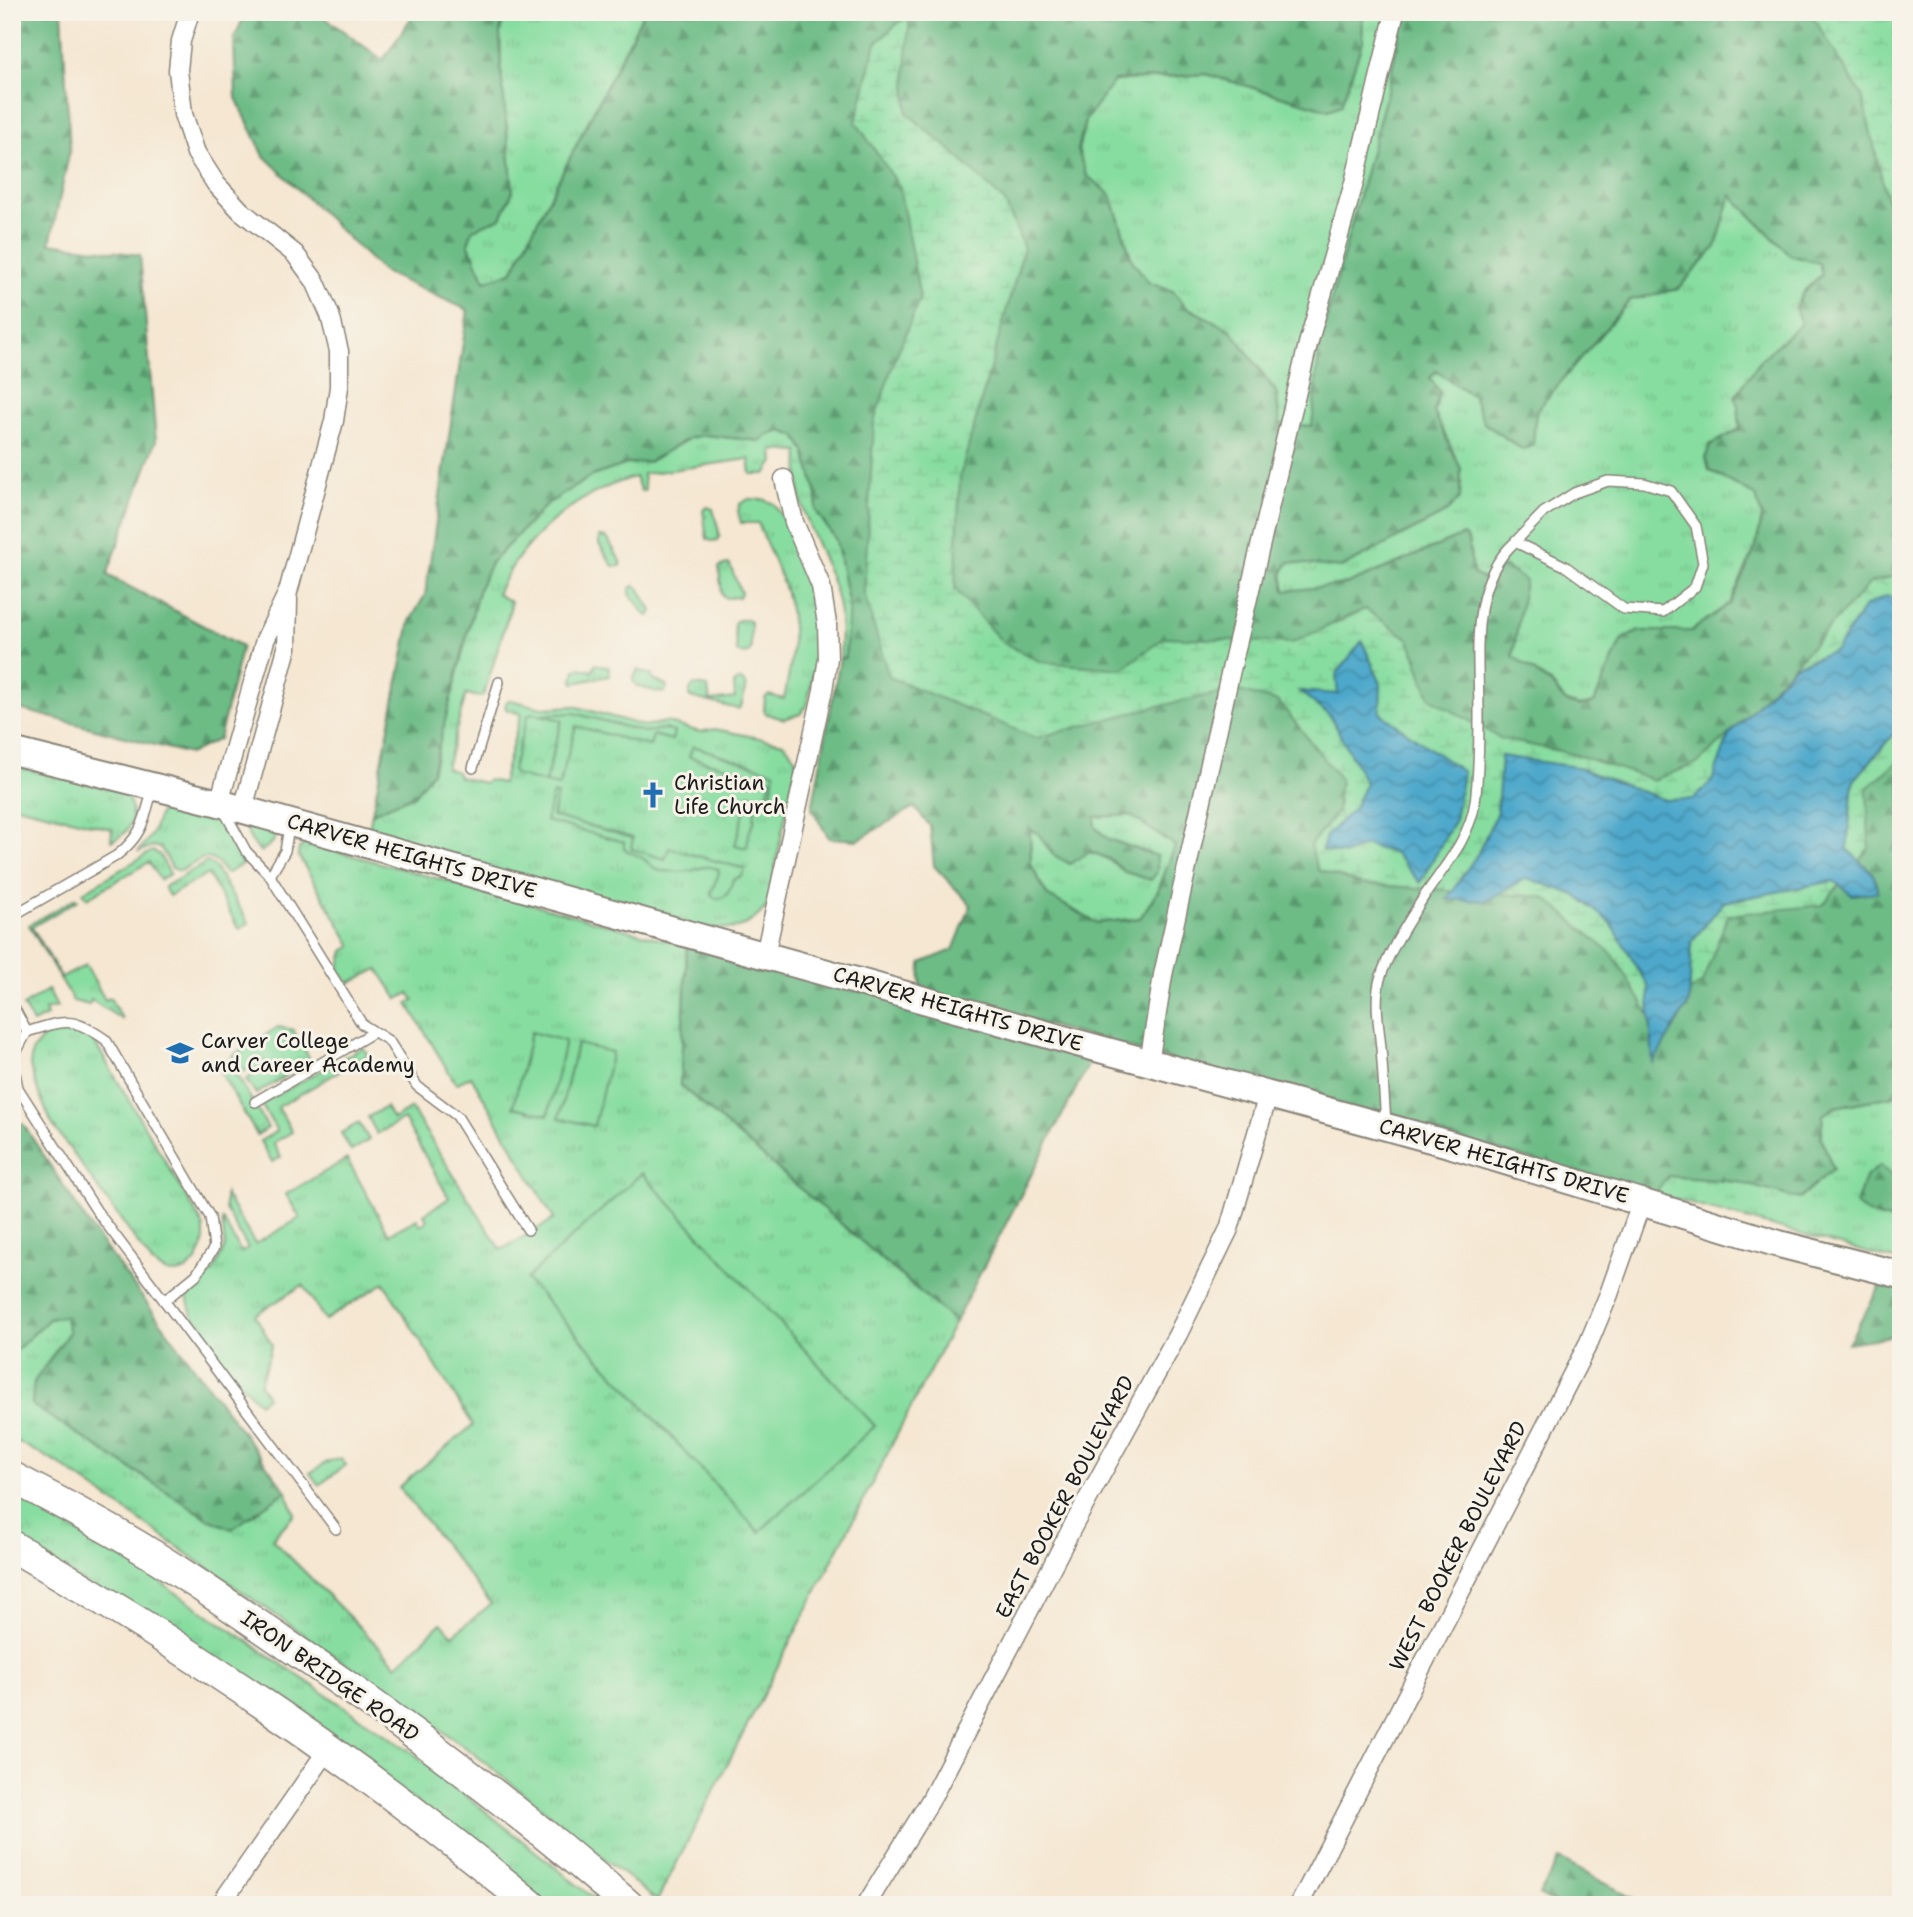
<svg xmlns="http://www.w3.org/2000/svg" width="1913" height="1917" viewBox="0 0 1913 1917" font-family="'Shantell Sans',sans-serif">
<defs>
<pattern id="grass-tufts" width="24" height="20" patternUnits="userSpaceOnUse" patternTransform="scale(1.75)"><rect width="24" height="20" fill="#87dda0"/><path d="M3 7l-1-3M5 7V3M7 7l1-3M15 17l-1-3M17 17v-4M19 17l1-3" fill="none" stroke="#74bd89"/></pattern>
<pattern id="forest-firs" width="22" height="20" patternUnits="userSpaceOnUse" patternTransform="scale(1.75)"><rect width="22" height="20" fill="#6dbc86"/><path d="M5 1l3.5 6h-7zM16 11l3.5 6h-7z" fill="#59986d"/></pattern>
<pattern id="wetland-marsh" width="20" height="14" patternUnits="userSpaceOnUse" patternTransform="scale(1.75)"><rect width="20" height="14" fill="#87dda0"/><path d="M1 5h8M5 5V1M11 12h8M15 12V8" fill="none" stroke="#74bd89"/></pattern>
<pattern id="park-crowns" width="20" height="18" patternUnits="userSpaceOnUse" patternTransform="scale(1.75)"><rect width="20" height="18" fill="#87dda0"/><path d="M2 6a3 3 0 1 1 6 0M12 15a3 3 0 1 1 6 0" fill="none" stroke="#74bd89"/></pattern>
<pattern id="water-waves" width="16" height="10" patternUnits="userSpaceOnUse" patternTransform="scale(1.75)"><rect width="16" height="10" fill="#4da8cb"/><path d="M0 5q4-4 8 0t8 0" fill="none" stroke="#3f88a4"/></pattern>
</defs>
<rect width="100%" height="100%" fill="#f7f3e8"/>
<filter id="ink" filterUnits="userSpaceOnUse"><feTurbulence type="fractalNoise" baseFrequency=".0143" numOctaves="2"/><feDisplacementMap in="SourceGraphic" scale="14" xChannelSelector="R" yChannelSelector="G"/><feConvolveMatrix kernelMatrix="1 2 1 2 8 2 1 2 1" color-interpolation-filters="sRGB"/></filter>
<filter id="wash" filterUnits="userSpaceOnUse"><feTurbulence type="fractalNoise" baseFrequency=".00686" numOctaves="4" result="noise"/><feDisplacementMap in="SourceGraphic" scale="28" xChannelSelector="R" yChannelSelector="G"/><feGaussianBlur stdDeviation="1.57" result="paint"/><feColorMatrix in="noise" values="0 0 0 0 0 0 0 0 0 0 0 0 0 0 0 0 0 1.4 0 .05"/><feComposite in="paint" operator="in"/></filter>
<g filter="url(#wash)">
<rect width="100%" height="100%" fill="#f5e7d2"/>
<path fill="url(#grass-tufts)" stroke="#527c5e" stroke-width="2" d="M505 12H644L512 272 485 281 468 244 473 229 501 218 513 191 501 70 500 32Z
M1362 12H1404L1388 88 1320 343 1313 426 1280 424 1276 392 1231 330 1186 307 1173 291 1149 283 1132 260 1111 195 1086 175 1078 150 1085 121 1114 81 1206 74 1329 110 1363 41Z
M1731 194 1790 255 1819 263 1822 274 1803 292 1801 324 1738 406 1740 429 1710 445 1709 471 1757 496 1762 517 1756 547 1730 603 1691 631H1640L1622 639 1594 703 1580 706 1566 702 1551 683 1512 656 1525 580 1483 579 1473 574 1468 540 1463 535 1348 584 1285 592 1282 574 1289 561 1341 568 1447 512 1460 498 1461 469 1434 412 1440 392 1430 378 1436 371 1473 396 1484 423 1523 450 1536 411 1630 300 1678 289Z
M782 431 796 436 805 451 817 495 816 511 836 540 849 606 845 658H840C841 638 842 618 837 598 830 570 816 545 806 517 798 496 798 474 799 452L773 450 774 462 766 474H751L749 459 643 474 645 491H641L635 477C575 494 523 537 497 594L511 602V606L484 694 480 697 466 694 446 768 457 772 459 777 484 783 488 780 502 783 521 714 507 710 505 707 507 701 511 700 542 708 574 706 644 726 666 722 700 732 715 729 784 743 795 757 796 766 767 906C742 937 725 928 689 927L367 838 372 813 414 795 432 772 479 588 491 563 547 504 592 476 627 464 648 462 690 438 704 435 760 441 768 435Z
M749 499H763L774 504 782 516 812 595 818 635 815 664 807 706 800 714 783 719 767 714 764 711 765 698 769 695 784 699C790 671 795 644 791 616 787 584 769 553 758 523H741L738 511 740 504Z
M707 507 713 509 720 536 718 540 711 541 707 539 703 510Z
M599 537 607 538 621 562V566H613L599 544Z
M727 564 730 565 741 593 739 597 726 598 722 595 719 567Z
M634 586 639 588 652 611 649 616 646 615 630 594V589Z
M746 619 751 623V649L748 653 741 654 737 652 734 624 736 621Z
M595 664 609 667V676L574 683 573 680 575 670 579 668 593 671Z
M637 670 652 675 651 678 667 686 665 692 662 693 636 686 633 680Z
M739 680 743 681 746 687 741 707 738 709 690 697V690L694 685 708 687 710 701 735 698 734 684Z
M12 766 124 792C138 812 135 831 111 841L112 829 12 805Z
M176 805 213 817 220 823 243 864 226 874C210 848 202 859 180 871L172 868 161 848 152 846 138 852 152 834 160 812Z
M1130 815 1175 846 1158 891 1140 918 1097 923 1047 895 1031 865 1030 829 1038 833 1052 854C1087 851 1096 848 1125 872L1157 856 1108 839 1095 827V817Z
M247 823 271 830 275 837 273 842 261 852C253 845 245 834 247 823Z
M306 843 687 946 680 1085 955 1322 657 1901 472 1752 56 1462 12 1439V1354L49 1319 64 1316 69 1332 34 1382 32 1405 211 1520 232 1528 286 1491 295 1514 272 1539 397 1665 441 1623 453 1635 491 1604 399 1487 473 1425 384 1283 325 1320 303 1285 255 1315 272 1345 260 1384 267 1397 259 1403 208 1348 192 1315 187 1297 190 1288 213 1272 225 1247 222 1219 241 1252 248 1248 225 1209V1194L255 1244 300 1218 286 1194 347 1159 389 1234 417 1219 420 1225 427 1221 424 1214 449 1198 404 1119 377 1134 368 1117 386 1107 393 1119 411 1108 501 1250 554 1219 471 1076 456 1084 408 1004 414 1000 409 993 398 999 378 969 349 983 339 969 344 951 352 946 298 855 299 848Z
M152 851 159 854 170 874 160 880 149 862 87 898 83 892Z
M207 862 214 866 249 923 239 929 208 874 169 896 164 887Z
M76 898 78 900 32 927 62 978 86 965 105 1000 110 998 123 1020 91 1000 89 1005 73 1001 29 925Z
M48 990 57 1007 45 1010 47 1016 33 1023 23 1006Z
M278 1027 293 1030 311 1061 256 1094 246 1080 256 1073 252 1067 242 1072 232 1056Z
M62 1030 83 1032 95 1043 203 1225C208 1245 196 1275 171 1273 165 1273 157 1266 152 1263L52 1124 38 1091 30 1066 32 1051 43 1038Z
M363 1047 368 1055 278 1107 292 1132 273 1143 281 1157 272 1162 260 1141 277 1131 261 1104Z
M228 1060 268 1128 257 1135 217 1066Z
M1901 1085V1176H1894L1868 1214 1901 1223V1262L1655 1194 1667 1176 1738 1182 1799 1199 1833 1169 1821 1137 1823 1115 1835 1107 1893 1096Z
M359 1123 369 1140 351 1151 341 1133Z
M341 1459 346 1465 319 1485 310 1473 329 1461Z
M12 1494 135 1565 417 1756 602 1905H546L413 1800 12 1535Z"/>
<path fill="url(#forest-firs)" stroke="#446c51" stroke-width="2" fill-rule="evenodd" d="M12 12H62L70 150 50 243 140 255 156 441 107 575 242 646 219 739 189 754 12 707Z
M246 12H317L383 60 415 12H505L500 32 501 70 513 191 501 218 473 229 468 243 485 281 512 272 644 12H1362L1363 41 1341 105 1329 110 1206 74 1114 81 1085 121 1078 150 1086 175 1111 195 1132 260 1149 283 1173 291 1186 307 1231 330 1276 392 1280 424 1312 426 1320 343 1388 88 1404 12H1901V1085L1893 1096 1835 1107 1823 1115 1821 1137 1833 1169 1799 1199 1738 1182 1668 1176 1655 1194 920 990 921 963 953 950 971 905 934 866 930 826 914 807 858 840 829 838 812 809 840 658H845L849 606 836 540 816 511 817 495 805 451 796 436 782 431 768 435 760 441 704 435 690 438 648 462 627 464 592 476 547 504 491 563 479 588 432 772 414 795 372 813 410 621 425 595 468 310 383 272 264 156 236 98 234 39ZM1731 195 1790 255 1819 263 1822 275 1803 292 1795 308 1801 324 1761 359 1735 397 1738 406 1740 429 1710 445 1706 458 1709 470 1756 496 1762 517 1756 547 1730 603 1691 631H1640L1622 639 1594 703 1580 706 1566 702 1551 684 1513 656 1525 580 1505 567 1483 579 1473 574 1468 540 1463 535 1348 584 1285 591 1282 574 1289 562 1341 568 1447 512 1460 497 1461 469 1434 412 1440 392 1430 378 1436 371 1473 396 1484 423 1523 450 1533 445 1536 411 1630 300 1678 289 1716 247ZM1130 815 1175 846 1158 891 1140 918 1097 923 1047 895 1031 865 1030 829 1038 833 1052 854 1070 864 1090 851 1110 859 1125 872 1151 880 1157 872V856L1108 839 1095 827V817Z
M688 935 1096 1050 955 1322 680 1085Z
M23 1124 93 1231 286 1491 232 1529 211 1520 32 1405 34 1382 69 1332 64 1316 49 1319 12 1354V1125Z
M1880 1166 1894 1176H1901V1223L1868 1214 1856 1205 1865 1177Z
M1884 1280 1901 1284V1339L1891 1336 1848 1343Z
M1559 1859 1646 1905H1557L1539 1895Z"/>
<path fill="url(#wetland-marsh)" stroke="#527c5e" stroke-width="2" d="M910 12 906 71 907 113 955 154 1005 202 1024 248 960 476 955 589 1002 642 1041 662 1122 669 1165 637 1292 643 1365 609 1409 639 1430 698 1502 739 1573 754 1654 780 1698 763 1729 735 1870 583 1901 574V759L1867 788 1869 848 1823 905 1728 915 1702 983 1650 1016 1613 955 1544 897 1362 884 1318 870 1310 845 1337 812 1340 779 1279 702 1235 690 1154 707 1036 738 889 677 864 593 874 422 893 364 920 298 899 186 856 122 876 43Z
M1810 12H1901V233L1892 221 1862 96Z"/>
<path fill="url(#park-crowns)" stroke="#527c5e" stroke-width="2" d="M532 713 562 720 545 783 515 775 512 770 528 715Z"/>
<path fill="#87dda0" stroke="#527c5e" stroke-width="2" d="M574 713 644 732 666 729 674 732 672 740 653 735 650 746 576 726 559 786 545 783 562 720 541 715Z
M693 746 775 772 770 799 767 803 759 804 755 810 754 822 749 833 747 848 735 845 749 794 766 798 771 779 689 757Z
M553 794 557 795 552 816 633 838 631 849 665 859 669 848 745 869 742 876 733 880C729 891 728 900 714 898L711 893 719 873 718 869C706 865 702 867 691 871 687 872 661 872 657 870 652 867 648 862 644 859 637 854 630 854 624 848V842L546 821Z
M531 1032 565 1041 548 1115 513 1107Z
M577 1044 612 1052 594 1126 559 1118Z
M642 1173 875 1426 759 1532 526 1279Z"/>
<path fill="url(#water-waves)" stroke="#346274" stroke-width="2" d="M1896 12H1901V103L1896 98Z
M1886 596 1901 599V730L1896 731 1853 782 1847 849 1873 873 1878 892 1852 895 1834 881 1724 902 1692 941 1689 1003 1653 1063 1648 986 1611 923 1575 895 1527 878 1486 901 1447 899 1478 853 1497 812 1501 756 1576 767 1665 800 1693 799 1712 781 1729 735 1794 666 1836 650 1865 606Z
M1362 641 1381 684 1380 713 1463 772 1455 820 1420 883 1396 854 1366 845 1343 855 1322 850 1326 836 1354 808 1366 783 1330 716 1299 691 1338 694 1336 675Z"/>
</g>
<g filter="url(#ink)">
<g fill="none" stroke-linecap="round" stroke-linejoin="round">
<g stroke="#888277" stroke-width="12">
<path id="lane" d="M473 768 499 682
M223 809 246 851 270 876 362 1024 389 1041 417 1086 457 1116 528 1230
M270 876 285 851 289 827
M12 916 116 856C142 836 144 821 152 791
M12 1004 27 1032
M12 1058 18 1088 96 1210 336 1529
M13 1058 27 1032C65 1020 72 1016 106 1040L210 1217 214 1248 196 1275 164 1301
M255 1102 374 1032
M1386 1122C1384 1097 1383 1073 1381 1048 1379 1026 1374 1000 1380 979 1389 950 1409 921 1425 895 1444 867 1470 838 1475 802 1479 773 1479 742 1479 712 1479 656 1468 584 1515 542L1565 566 1624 609 1663 612 1695 587 1703 563 1696 526 1671 491 1644 483 1608 481 1574 493 1544 512 1515 542"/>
</g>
<g stroke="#888277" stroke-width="21">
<path id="street" d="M190 12 181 41 178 70 183 114 196 153 216 184 241 211 295 254 315 281 330 315 339 351V387L334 421 288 592 265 640 219 803
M243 809 287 648 288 599
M765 955 823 690 828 658 827 624 821 586 794 522 784 479
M1149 1063 1163 975 1230 674 1308 344 1354 183 1395 12
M220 1905 329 1748
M866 1905 930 1801 1073 1526 1178 1334 1229 1229 1268 1095
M1299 1905 1589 1342 1609 1294 1642 1201"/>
</g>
<g stroke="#888277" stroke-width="30">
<path id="secondary" d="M12 751 219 803 1074 1042 1449 1144 1779 1244 1901 1275"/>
</g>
<g stroke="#888277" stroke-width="33">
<path id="primary" d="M12 1477C48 1496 84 1515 119 1535 175 1567 229 1605 283 1642 403 1723 519 1809 628 1905
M12 1546C195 1652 369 1770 531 1905"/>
</g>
<use href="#lane" stroke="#fff" stroke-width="9"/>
<use href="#street" stroke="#fff" stroke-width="18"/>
<use href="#secondary" stroke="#fff" stroke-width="26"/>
<use href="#primary" stroke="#fff" stroke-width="30"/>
</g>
</g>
<defs>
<g id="church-bare" transform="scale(2.1)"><path d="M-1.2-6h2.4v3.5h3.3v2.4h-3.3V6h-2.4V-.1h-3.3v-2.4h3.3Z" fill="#1f6fb2" stroke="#f7f3e8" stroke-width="2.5" paint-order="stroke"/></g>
<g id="school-bare" transform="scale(2.1)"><path d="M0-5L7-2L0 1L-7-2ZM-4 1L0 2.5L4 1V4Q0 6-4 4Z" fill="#1f6fb2" stroke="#f7f3e8" stroke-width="2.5" paint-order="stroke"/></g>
</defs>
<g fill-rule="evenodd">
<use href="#church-bare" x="653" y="795"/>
<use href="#school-bare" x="180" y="1053"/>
</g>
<g text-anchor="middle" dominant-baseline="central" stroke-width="6" stroke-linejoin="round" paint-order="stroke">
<g font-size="21" fill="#1c1c1c" stroke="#f7f3e8" text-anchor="start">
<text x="674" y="783">Christian<tspan x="674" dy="24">Life Church</tspan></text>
<text x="201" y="1041">Carver College<tspan x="201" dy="24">and Career Academy</tspan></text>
</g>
<g font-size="21" fill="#1c1c1c" stroke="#f7f3e8">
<text transform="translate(412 856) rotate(16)">CARVER HEIGHTS DRIVE</text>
<text transform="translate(958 1009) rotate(16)">CARVER HEIGHTS DRIVE</text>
<text transform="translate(1504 1161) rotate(16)">CARVER HEIGHTS DRIVE</text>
<text transform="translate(1065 1497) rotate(-62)">EAST BOOKER BOULEVARD</text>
<text transform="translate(1458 1546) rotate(-63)">WEST BOOKER BOULEVARD</text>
<text transform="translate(330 1676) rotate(35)">IRON BRIDGE ROAD</text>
</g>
</g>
<rect width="1913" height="1917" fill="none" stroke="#f7f3e8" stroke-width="42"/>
</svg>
